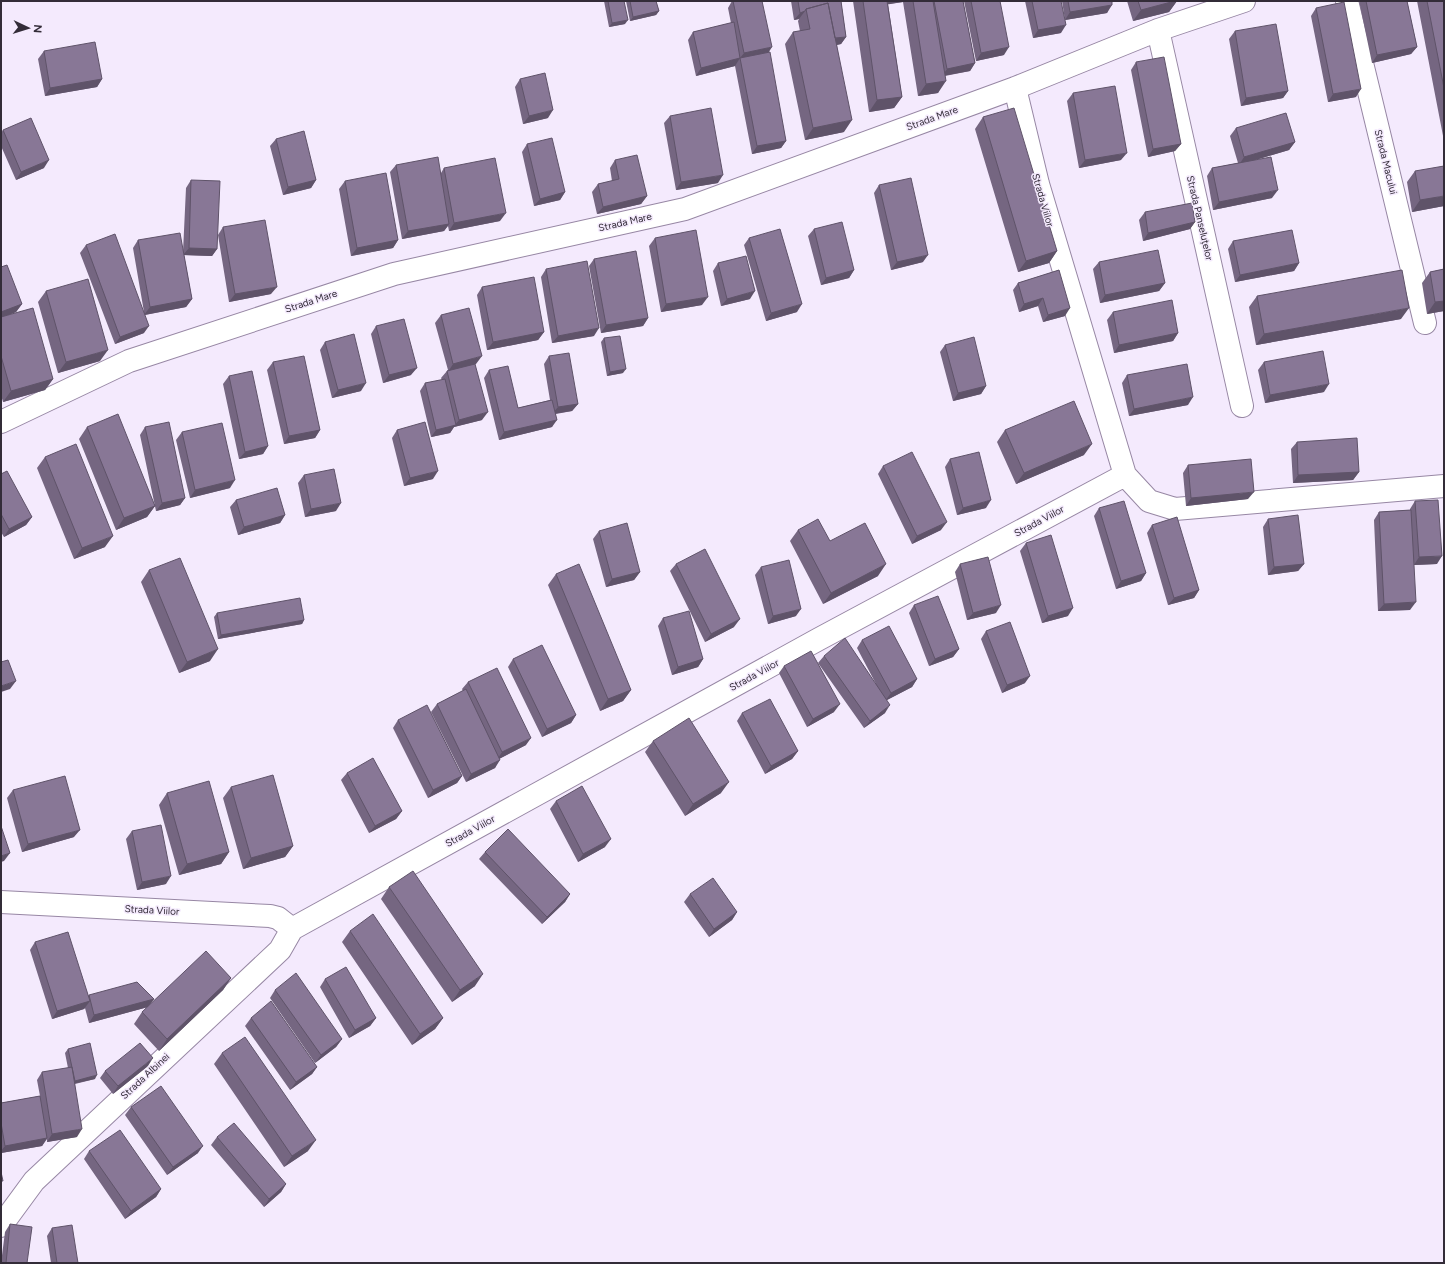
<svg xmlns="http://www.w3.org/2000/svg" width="1445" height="1264" viewBox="0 0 1445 1264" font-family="Figtree,sans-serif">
<rect width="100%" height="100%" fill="#f4eafd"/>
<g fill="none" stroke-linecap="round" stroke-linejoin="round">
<g stroke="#9787a4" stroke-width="24">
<path id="minor" d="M1347 1 1425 323
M1158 30 1242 406
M1 422 129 361 394 274 685 209 1015 88 1158 30 1244 1
M1125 475 1149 501 1175 509 1444 486
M1 902 270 916 278 918 292 929 819 639 1125 475 1038 184 1015 88
M1 1226 34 1181 280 950 292 929"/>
</g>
<use href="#minor" stroke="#fff" stroke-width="22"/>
</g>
<path fill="#756681" d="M604 1H624L625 24 609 27Z
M626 1H656L659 11 656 15 630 21Z
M732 1H762L768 52 786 141 781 148 752 154 735 66 696 76 688 40 693 32 731 23 728 8Z
M791 1H841L846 37 841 44 837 45 844 132 805 140 785 44 793 32 800 31 798 21 799 19 794 20Z
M853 1H963L975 63 970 71 945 76 938 93 918 96 903 2 888 4 902 97 894 108 869 112Z
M964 1H1000L1004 55 976 61Z
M1025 1H1061V33L1033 38Z
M1062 1H1112L1107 13 1065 20Z
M1127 1H1177L1169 12 1133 21Z
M1359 1H1407L1417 47 1411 54 1372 63Z
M1417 1H1444V141Z
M1316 8 1356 97 1328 102 1311 16Z
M1235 31 1288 91 1283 98 1241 106 1229 39Z
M44 51 102 79 97 87 45 96 38 59Z
M1136 62 1181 144 1175 151 1148 157 1131 70Z
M520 79 548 118 523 124 515 87Z
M1073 93 1121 160 1079 168 1067 101Z
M670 116 718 183 676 190 664 123Z
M983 117 1057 251 1049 263 1018 272 975 129Z
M1236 128 1295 142 1289 150 1255 160 1272 198 1213 210 1207 176 1212 168 1238 163 1230 136Z
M3 130 44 168 16 180 1 146V133Z
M276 139 316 180 311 188 283 195 270 146Z
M527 144 565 192 560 200 534 206 522 152Z
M615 160 647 196 641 204 597 214 592 192 598 184 612 181 610 168Z
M396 165 441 173 444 168 500 221 449 231 448 226 444 231 402 239 390 172Z
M1415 171 1444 206 1412 212 1407 182Z
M191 180 217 249 212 256 184 255 192 299 186 307 145 315 144 333 115 344 80 253 86 245 144 312 133 248 138 240 183 252 186 188Z
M345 181 398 240 393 248 351 256 339 189Z
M879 185 923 262 891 270 874 193Z
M1145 212 1195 222 1190 229 1143 241 1139 220Z
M223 227 271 294 229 302 218 235Z
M814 229 854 270 849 278 821 285 808 236Z
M655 238 702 305 661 312 649 246Z
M749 238 797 312 766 321 744 245Z
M1233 241 1299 263 1294 271 1235 282 1228 249Z
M594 259 648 318 643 326 601 333 589 266Z
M1099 262 1165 283 1159 291 1100 303 1093 269Z
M718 263 750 299 721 306 713 271Z
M1 267 22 304 16 312 6 316 53 379 45 390 3 402 1 395Z
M546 269 594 336 552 343 541 277Z
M1444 269V311L1427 314 1422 283 1430 272Z
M1059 270 1065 316 1043 322 1038 306 1019 312 1013 290 1018 283Z
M482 287 544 332 538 340 487 350 477 295Z
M46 291 100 361 58 373 38 302Z
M1257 296 1401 319 1256 345 1249 307Z
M1113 312 1178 333 1173 341 1114 353 1107 320Z
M441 315 476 364H475L482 420 454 427 450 433 431 437 420 391 425 383 442 380 441 378 447 371 448 370 435 323Z
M376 326 411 375 383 383 371 334Z
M604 338 623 373 607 376 601 342Z
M325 342 361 391 332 398 320 350Z
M945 345 986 386 981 394 953 401 940 352Z
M549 356 578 404 572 411 556 414 552 427 499 440 484 378 489 370 518 408 550 400 544 364Z
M273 362 320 430 315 438 284 444 267 370Z
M1264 362 1324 392 1265 403 1258 370Z
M1127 375 1188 405 1129 416 1122 383Z
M229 376 268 446 263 454 239 459 223 384Z
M87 427 155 506 147 517 116 530 79 439Z
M145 427 185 498 180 505 156 511 140 435Z
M397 430 433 479 404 486 392 438Z
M1005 430 1084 455 1016 484 997 442Z
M182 432 230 488 190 498 176 440Z
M1297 442 1359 472 1353 480 1293 483 1291 449Z
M45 457 105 547 74 559 37 468Z
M950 459 986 508 957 515 945 467Z
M1188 465 1248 499 1186 506 1183 473Z
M883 466 941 530 912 544 878 474Z
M1 474 32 517 26 525 4 537 1 532Z
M304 475 336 511 305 517 298 483Z
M236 500 285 515 280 523 238 535 230 507Z
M1415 501 1437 564 1414 565 1410 610 1378 611 1374 520 1379 512 1410 510V509Z
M1099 508 1146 573 1141 581 1116 589 1094 516Z
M1268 519 1304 564 1298 571 1268 575 1263 527Z
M1152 525 1199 590 1194 598 1168 605 1147 533Z
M798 530 830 541 878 576 823 604 790 541Z
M599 531 640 572 634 580 606 587 593 539Z
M1026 543 1068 616 1042 623 1020 551Z
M676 564 734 627 705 642 670 571Z
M960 564 996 613 967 620 955 572Z
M761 567 796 616 768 624 755 575Z
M149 570 210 661 179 673 141 582Z
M556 574 631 690 623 701 600 711 548 585Z
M914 605 959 649 953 657 929 666 909 613Z
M217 613 304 620 302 624 218 639 214 617Z
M663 618 703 659 698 667 672 675 658 626Z
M986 631 1025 683 1002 693 981 639Z
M862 640 917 679 912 687 887 700 885 713 864 728 818 663 824 656 876 684 857 648Z
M513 659 576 715 571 723 542 737 508 667Z
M784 666 834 712 807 727 779 673Z
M468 682 526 745 499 759 495 768 466 782 431 712 437 704 463 691 462 689Z
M742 713 798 751 792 759 765 774 737 721Z
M398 720 462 776 457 783 428 798 393 728Z
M653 741 721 793 685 816 645 752Z
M347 773 402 811 396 819 369 833 341 780Z
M231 787 293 846 285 857 243 869 223 798Z
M13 790 74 837 22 852 7 798Z
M167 793 229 852 221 864 179 875 159 805Z
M556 801 605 847 578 862 550 809Z
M132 831 166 884 137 890 126 839Z
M485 852 570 894 565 902 542 924 479 859Z
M389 887 475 986 452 1002 381 899Z
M690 894 737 912 732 920 709 937 684 902Z
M350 931 443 1018 435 1029 412 1045 342 942Z
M35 942 88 996 89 995 154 999 149 1006 231 978 223 990 159 1051 134 1024 142 1012 148 1007 89 1023 85 1008 84 1009 52 1019 30 950Z
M325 979 376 1018 370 1026 349 1038 320 987Z
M275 990 342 1039 336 1047 315 1063 270 998Z
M251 1018 317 1067 312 1074 290 1090 245 1026Z
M68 1049 95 1079 75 1084 77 1137 47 1142V1139L42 1146 1 1153V1103L40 1096 37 1080 42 1072 68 1068 65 1053Z
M222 1053 308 1151 284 1167 214 1064Z
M148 1066 113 1094 100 1078 105 1071Z
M131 1107 198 1153 167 1175 125 1115Z
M217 1137 286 1184 281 1192 264 1207 211 1145Z
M89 1151 161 1189 156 1197 125 1219 84 1159Z
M10 1224 27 1263H1L5 1232Z
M52 1228 78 1263H51L47 1236Z"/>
<path fill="#5f5369" d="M887 1H903V2L884 5Z
M1175 1H1177L1169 12 1133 21 1141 10Z
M1112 5 1107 13 1065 20 1070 12Z
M659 11 656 15 630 21 633 17Z
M805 11 799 19 794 20 800 13Z
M628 20 625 24 609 27 612 23Z
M1066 25 1061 33 1033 38 1038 30Z
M846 37 841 44 825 47 831 39Z
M772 47 767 55 740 58 735 66 696 76 701 68 740 58 744 53Z
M1009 47 1004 55 976 61 981 53Z
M1417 47 1411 54 1372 63 1377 55Z
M975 63 970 71 942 76 947 69Z
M102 79 97 87 45 96 50 88Z
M946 81 938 93 918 96 926 84Z
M1361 89 1356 97 1328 102 1333 94Z
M1288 91 1283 98 1241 106 1246 98Z
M902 97 894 108 869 112 877 100Z
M553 110 548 118 523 124 529 116Z
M852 120 844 132 805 140 813 128Z
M786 141 781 148 752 154 757 146Z
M1295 142 1289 150 1239 165 1244 157Z
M1181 144 1175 151 1148 157 1153 149Z
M1127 153 1121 160 1079 168 1085 160Z
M49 160 44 168 16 180 21 172Z
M723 175 718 183 676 190 681 182Z
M316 180 311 188 283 195 288 187Z
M1278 190 1272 198 1213 210 1219 202Z
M565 192 560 200 534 206 540 199Z
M647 196 641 204 597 214 603 207Z
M1444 196V206L1412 212 1420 200Z
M506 213 500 221 449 231 454 223Z
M1195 222 1190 229 1143 241 1148 233Z
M449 224 444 231 402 239 408 231Z
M398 240 393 248 351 256 357 248Z
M189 248 217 249 212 256 183 255Z
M1057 251 1049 263 1018 272 1026 261Z
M928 255 923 262 891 270 897 262Z
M1299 263 1294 271 1235 282 1240 275Z
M854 270 849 278 821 285 826 278Z
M1165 283 1159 291 1100 303 1105 295Z
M277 287 271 294 229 302 235 294Z
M755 291 750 299 721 306 727 299Z
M708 297 702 305 661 312 666 304Z
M1043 298 1038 306 1019 312 1024 304Z
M192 299 186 307 144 315 150 307Z
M1444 301V311L1427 314 1435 302Z
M22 304 16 312 1 318V312Z
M802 304 797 312 766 321 771 313Z
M1070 308 1065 316 1043 322 1048 315Z
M1409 308 1401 319 1256 345 1264 334Z
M648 318 643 326 601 333 606 325Z
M149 326 144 333 115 344 120 337Z
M599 328 594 336 552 343 558 336Z
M544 332 538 340 487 350 493 342Z
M1178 333 1173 341 1114 353 1119 345Z
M108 350 100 361 58 373 66 362Z
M482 356 476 364 448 372 453 364Z
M417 368 411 375 383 383 389 375Z
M626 369 623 373 607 376 610 372Z
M53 379 45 390 3 402 11 391Z
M366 383 361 391 332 398 338 390Z
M1329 384 1324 392 1265 403 1270 395Z
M986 386 981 394 953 401 958 393Z
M1193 397 1188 405 1129 416 1134 409Z
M578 404 572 411 552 414 558 407Z
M488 412 482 420 454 427 450 433 431 437 436 430 455 425 459 420Z
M557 420 552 427 499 440 504 432Z
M320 430 315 438 284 444 289 436Z
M1092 444 1084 455 1016 484 1024 473Z
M268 446 263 454 239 459 245 452Z
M438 471 433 479 404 486 410 478Z
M1359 472 1353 480 1293 483 1298 475Z
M235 480 230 488 190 498 195 490Z
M1254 492 1248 499 1186 506 1191 498Z
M185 498 180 505 156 511 162 503Z
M991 500 986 508 957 515 963 508Z
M341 503 336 511 305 517 311 509Z
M155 506 147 517 116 530 124 518Z
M285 515 280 523 238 535 244 527Z
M32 517 26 525 4 537 9 529Z
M947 522 941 530 912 544 917 536Z
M113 536 105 547 74 559 82 548Z
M1442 556 1437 564 1414 565 1419 557Z
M886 564 878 576 823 604 831 593Z
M1304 564 1298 571 1268 575 1274 567Z
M640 572 634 580 606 587 612 579Z
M1146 573 1141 581 1116 589 1121 581Z
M1199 590 1194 598 1168 605 1174 598Z
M1416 602 1410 610 1378 611 1384 604Z
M1001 605 996 613 967 620 973 613Z
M1073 608 1068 616 1042 623 1048 616Z
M801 609 796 616 768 624 773 616Z
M740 619 734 627 705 642 711 634Z
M304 620 302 624 218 639 221 635Z
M218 649 210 661 179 673 187 662Z
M959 649 953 657 929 666 935 659Z
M703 659 698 667 672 675 678 667Z
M1030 676 1025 683 1002 693 1007 685Z
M917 679 912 687 885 701 891 693Z
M16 681 10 689 1 692V686Z
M631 690 623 701 600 711 608 699Z
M840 704 834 712 807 727 813 719Z
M890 705 885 713 864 728 870 721Z
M576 715 571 723 542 737 547 729Z
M531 738 526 745 497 760 502 752Z
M798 751 792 759 765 774 771 766Z
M500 760 495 768 466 782 471 774Z
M462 776 457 783 428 798 433 790Z
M729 782 721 793 685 816 693 804Z
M402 811 396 819 369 833 375 826Z
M80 830 74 837 22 852 28 844Z
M611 839 605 847 578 862 583 854Z
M293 846 285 857 243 869 251 858Z
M229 852 221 864 179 875 187 864Z
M10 853 4 861 1 862V856Z
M171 876 166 884 137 890 142 882Z
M570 894 565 902 542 924 547 917Z
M737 912 732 920 709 937 714 929Z
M483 974 475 986 452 1002 460 990Z
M231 978 223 990 159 1051 167 1039Z
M154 999 148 1007 89 1023 94 1015Z
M90 1001 84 1009 52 1019 57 1011Z
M376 1018 370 1026 349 1038 355 1030Z
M443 1018 435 1029 412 1045 420 1034Z
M342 1039 336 1047 315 1063 321 1055Z
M153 1058 148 1066 113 1094 118 1086Z
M317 1067 312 1074 290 1090 296 1082Z
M97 1075 95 1079 72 1084 75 1081Z
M82 1129 77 1137 47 1142 52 1134Z
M47 1138 42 1146 1 1153V1151L5 1146Z
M316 1140 308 1151 284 1167 292 1156Z
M203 1146 198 1153 167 1175 173 1167Z
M286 1184 281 1192 264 1207 269 1199Z
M161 1189 156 1197 125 1219 131 1211Z"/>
<path fill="#887796" stroke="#5f5369" d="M608 1H624L628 20 612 23Z
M630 1H656L659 11 633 17Z
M733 1H762L772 47 744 53Z
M798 1H841L846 37 835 38 828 3 806 9 805 11 800 13Z
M863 1H887L902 97 877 100Z
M913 1H933L946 81 926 84Z
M934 1H963L975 63 947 69Z
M971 1H1000L1009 47 981 53Z
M1032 1H1061L1066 25 1038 30Z
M1068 1H1112V5L1070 12Z
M1138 1H1175L1141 10Z
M1366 1H1407L1417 47 1377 55Z
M1427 1H1444V88Z
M1344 2 1361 89 1333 94 1316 8Z
M828 3 852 120 813 128 793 32 810 29 806 9Z
M734 22 740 58 770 52 786 141 757 146 740 58 701 68 693 32Z
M1276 24 1288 91 1246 98 1235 31Z
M95 42 102 79 50 88 44 51Z
M1164 57 1181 144 1153 149 1136 62Z
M545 73 553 110 529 116 520 79Z
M1115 86 1127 153 1085 160 1073 93Z
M711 108 723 175 681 182 670 116Z
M1014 108 1057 251 1026 261 983 117Z
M1286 113 1295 142 1244 157 1236 128Z
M31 118 49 160 21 172 3 130Z
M304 131 316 180 288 187 276 139Z
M552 138 565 192 540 199 527 144Z
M637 155 647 196 603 207 598 184 619 179 615 160Z
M438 157 449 224 408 231 396 165Z
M1271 157 1278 190 1219 202 1212 168Z
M495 158 506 213 454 223 444 168Z
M1444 166V196L1420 200 1415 171Z
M386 173 398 240 357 248 345 181Z
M911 178 928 255 897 262 879 185Z
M191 180 220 181 217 249 189 248Z
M1192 203 1195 222 1148 233 1145 212Z
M265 220 277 287 235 294 223 227Z
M842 222 854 270 826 278 814 229Z
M780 229 802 304 771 313 749 238Z
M696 230 708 297 666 304 655 238Z
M1292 230 1299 263 1240 275 1233 241Z
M180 233 192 299 150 307 138 240Z
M115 234 149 326 120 337 86 245Z
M1158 250 1165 283 1105 295 1099 262Z
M636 251 648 318 606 325 594 259Z
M746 256 755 291 727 299 718 263Z
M587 261 599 328 558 336 546 269Z
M7 265 22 304 1 312V267Z
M1444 269V301L1435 302 1430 272Z
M1059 270 1070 308 1048 315 1043 298 1024 304 1018 283Z
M1402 270 1409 308 1264 334 1257 296Z
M534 277 544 332 493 342 482 287Z
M88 279 108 350 66 362 46 291Z
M1172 300 1178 333 1119 345 1113 312Z
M33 308 53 379 11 391 1 356V317Z
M469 308 482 356 453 364 441 315Z
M404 319 417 368 389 375 376 326Z
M354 334 366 383 338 390 325 342Z
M620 336 626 369 610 372 604 338Z
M974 337 986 386 958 393 945 345Z
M1323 351 1329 384 1270 395 1264 362Z
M569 353 578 404 558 407 549 356Z
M304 356 320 430 289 436 273 362Z
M475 364 488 412 459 420 447 371Z
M1187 364 1193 397 1134 409 1127 375Z
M508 366 518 408 552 400 557 420 504 432 489 370Z
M252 371 268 446 245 452 229 376Z
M445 379 456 425 436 430 425 383Z
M1074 401 1092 444 1024 473 1005 430Z
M118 414 155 506 124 518 87 427Z
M169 422 185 498 162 503 145 427Z
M425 422 438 471 410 478 397 430Z
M222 423 235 480 195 490 182 432Z
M1357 438 1359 472 1298 475 1297 442Z
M76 444 113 536 82 548 45 457Z
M912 452 947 522 917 536 883 466Z
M979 452 991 500 963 508 950 459Z
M1251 459 1254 492 1191 498 1188 465Z
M334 469 341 503 311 509 304 475Z
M7 471 32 517 9 529 1 514V474Z
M277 488 285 515 244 527 236 500Z
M1438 500 1442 556 1419 557 1415 501Z
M1124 501 1146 573 1121 581 1099 508Z
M1411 510 1416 602 1384 604 1379 512Z
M1298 515 1304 564 1274 567 1268 519Z
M1177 517 1199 590 1174 598 1152 525Z
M818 519 830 541 865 523 886 564 831 593 798 530Z
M627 523 640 572 612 579 599 531Z
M1051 535 1073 608 1048 616 1026 543Z
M705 549 740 619 711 634 676 564Z
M988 557 1001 605 973 613 960 564Z
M180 558 218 649 187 662 149 570Z
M789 560 801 609 773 616 761 567Z
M579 564 631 690 608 699 556 574Z
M938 596 959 649 935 659 914 605Z
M300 598 304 620 221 635 217 613Z
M689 611 703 659 678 667 663 618Z
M1010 622 1030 676 1007 685 986 631Z
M889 626 917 679 891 693 862 640Z
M845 638 890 705 870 721 824 656Z
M542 645 576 715 547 729 513 659Z
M811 651 840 704 813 719 784 666Z
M8 660 16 681 1 686V662Z
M497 668 531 738 502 752 468 682Z
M466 689 500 760 471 774 437 704Z
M770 699 798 751 771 766 742 713Z
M427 705 462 776 433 790 398 720Z
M689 718 729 782 693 804 653 741Z
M373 758 402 811 375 826 347 773Z
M273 775 293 846 251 858 231 787Z
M65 776 80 830 28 844 13 790Z
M209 781 229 852 187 864 167 793Z
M582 786 611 839 583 854 556 801Z
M161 825 171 876 142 882 132 831Z
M1 826 10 853 1 856Z
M508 829 570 894 547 917 485 852Z
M413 871 483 974 460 990 389 887Z
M713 878 737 912 714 929 690 894Z
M373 914 443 1018 420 1034 350 931Z
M68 932 90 1001 57 1011 35 942Z
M206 951 231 978 167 1039 142 1012Z
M346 967 376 1018 355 1030 325 979Z
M296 973 342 1039 321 1055 275 990Z
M137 982 154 999 94 1015 89 995Z
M271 1001 317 1067 296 1082 251 1018Z
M245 1037 316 1140 292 1156 222 1053Z
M90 1043 97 1075 75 1081 68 1049Z
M140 1043 153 1058 118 1086 105 1071Z
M72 1067 82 1129 52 1134 42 1072Z
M161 1086 203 1146 173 1167 131 1107Z
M40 1096 47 1138 5 1146 1 1123V1103Z
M234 1123 286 1184 269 1199 217 1137Z
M120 1130 161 1189 131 1211 89 1151Z
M1 1172 3 1181H1Z
M10 1224 32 1227 27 1263H6Z
M72 1225 78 1263H57L52 1228Z"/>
<g text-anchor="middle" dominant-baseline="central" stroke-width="3" stroke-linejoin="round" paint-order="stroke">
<g font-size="10" fill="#332c38" stroke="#f4eafd">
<text transform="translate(932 118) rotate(-20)">Strada Mare</text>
<text transform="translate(1386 162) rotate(76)">Strada Macului</text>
<text transform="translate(1043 200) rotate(74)">Strada Viilor</text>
<text transform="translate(1200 218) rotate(77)">Strada Panseluțelor</text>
<text transform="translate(625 222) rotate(-13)">Strada Mare</text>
<text transform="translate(311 301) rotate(-18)">Strada Mare</text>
<text transform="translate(1039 521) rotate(-28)">Strada Viilor</text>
<text transform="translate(754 675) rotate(-29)">Strada Viilor</text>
<text transform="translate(470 831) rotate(-29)">Strada Viilor</text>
<text transform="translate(152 910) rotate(3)">Strada Viilor</text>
<text transform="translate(145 1076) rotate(-43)">Strada Albinei</text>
</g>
</g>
<rect width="1445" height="1264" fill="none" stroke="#332c38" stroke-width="4"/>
<g transform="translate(28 28) rotate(94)" stroke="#f4eafd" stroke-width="3" paint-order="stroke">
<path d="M0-3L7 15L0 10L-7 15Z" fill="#332c38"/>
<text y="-6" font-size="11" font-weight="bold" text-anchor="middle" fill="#332c38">N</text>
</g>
</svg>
